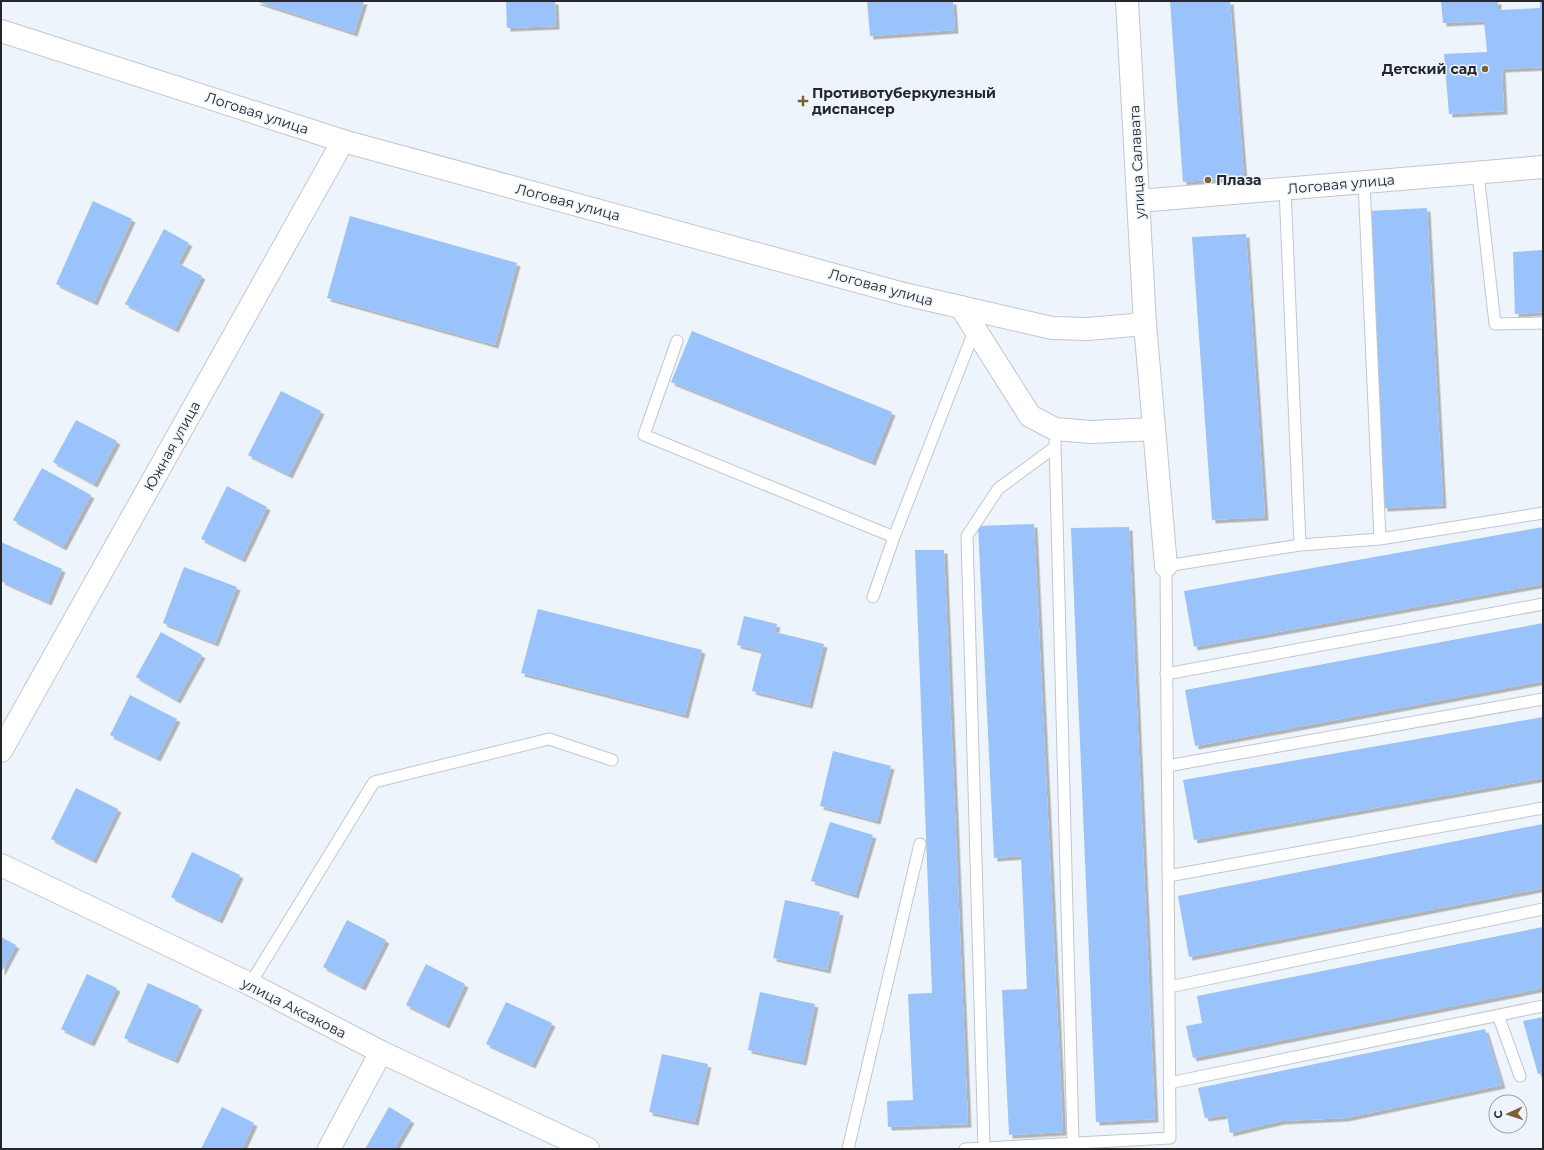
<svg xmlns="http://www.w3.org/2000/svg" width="1544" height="1150" viewBox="0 0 1544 1150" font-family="Montserrat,sans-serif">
<defs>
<filter id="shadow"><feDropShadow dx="3.5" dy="3.5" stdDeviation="0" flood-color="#0004"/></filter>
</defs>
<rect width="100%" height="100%" fill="#eef4fb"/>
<path fill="#99c3fa" filter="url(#shadow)" d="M255 1H364L354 33Z
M506 1H555L556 26 507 28Z
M867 1H953L955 30 870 36Z
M1170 1H1230L1244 177 1183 182Z
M1441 1H1498V10L1540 8V1H1543V67L1502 69 1504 111 1449 114 1444 54 1487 52 1484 21 1443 23Z
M93 201 132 219 94 302 56 284Z
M1427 208 1443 505 1384 508 1368 211Z
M350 216 517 263 495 345 327 298Z
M164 229 189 243 178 263 202 276 175 329 125 304Z
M1246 234 1265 517 1212 520 1192 237Z
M1543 250V312L1515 314 1513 252Z
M692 331 892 412 872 462 671 382Z
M281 391 321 411 289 475 248 455Z
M76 420 117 441 94 484 53 462Z
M42 468 91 495 63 547 13 520Z
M227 486 267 507 242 559 201 539Z
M1034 524 1063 1132 1009 1135 1002 990 1027 989 1021 856 994 858 978 526Z
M1129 527 1155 1119 1096 1122 1071 528Z
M1543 527V584L1194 647 1184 591Z
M1 542 62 569 48 602 1 581Z
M915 550H944L968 1124 888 1127 887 1101 913 1100 908 994 932 993Z
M184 567 237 587 215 643 163 623Z
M538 609 702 650 685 715 521 673Z
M744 616 777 624 775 632 824 644 809 705 752 691 762 651 737 645Z
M1543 623V681L1195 746 1185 690Z
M161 632 202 655 177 700 136 677Z
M130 695 177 719 157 758 110 735Z
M1543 717V778L1194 840 1183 780Z
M833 751 891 766 877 821 820 806Z
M76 788 118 809 93 860 51 839Z
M830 822 873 835 855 895 811 881Z
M1543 824V888L1189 957 1178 896Z
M192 852 240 875 219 920 171 897Z
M785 900 840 912 827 970 773 958Z
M347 920 386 940 362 987 323 967Z
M1543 927V988L1193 1058 1186 1026 1202 1023 1197 996Z
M1 937 16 945 1 973Z
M426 964 465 984 446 1025 406 1005Z
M87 974 117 988 91 1043 61 1029Z
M148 983 199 1006 175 1060 124 1038Z
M760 992 815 1004 803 1062 748 1050Z
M506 1002 552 1023 532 1065 486 1044Z
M1543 1017V1073L1538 1074 1523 1021Z
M1485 1029 1502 1085 1345 1118 1281 1121 1230 1133 1227 1115 1205 1118 1198 1088Z
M662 1054 708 1064 695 1122 649 1112Z
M222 1107 254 1123 242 1149H201Z
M389 1107 411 1120 394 1149H365Z"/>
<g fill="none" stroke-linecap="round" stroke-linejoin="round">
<g stroke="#c2c7ce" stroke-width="13">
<path id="service" d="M1478 173 1495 324 1543 323
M677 341 644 435 894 537 873 597
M1055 442 1073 1143
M894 537 975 329
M1380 539 1543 513
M1300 545 1380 539 1364 182
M1166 674 1543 604
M1167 766 1543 699
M1168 876 1543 808
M250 984 374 782 549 739 612 760
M1169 987 1543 909
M1498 1015 1520 1076
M1169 1083 1543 1006
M984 1148 967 536 998 489 1055 447
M848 1149 920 844
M965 1149 1170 1138 1166 566 1300 545 1285 188"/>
</g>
<g stroke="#c2c7ce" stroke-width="24">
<path id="minor" d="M1139 201 1543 167
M961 307 1030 416 1055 429 1091 432 1154 429
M1145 324 1166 566
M1 751 343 141
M1 865 250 984 381 1052 588 1149
M329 1149 381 1052"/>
</g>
<g stroke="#c2c7ce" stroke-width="24">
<path id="tertiary" d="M1 31 343 141 904 294 1052 328 1088 329 1145 324 1127 1"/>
</g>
<use href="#service" stroke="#fff" stroke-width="11"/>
<use href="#minor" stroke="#fff" stroke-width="22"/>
<use href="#tertiary" stroke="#fff" stroke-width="22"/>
</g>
<g fill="#7c5f32" stroke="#eef4fb" stroke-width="1.5">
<circle cx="1485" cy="69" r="4"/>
<path d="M801 95h4v4h4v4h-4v4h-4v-4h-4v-4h4z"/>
<circle cx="1208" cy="180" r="4"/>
</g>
<g text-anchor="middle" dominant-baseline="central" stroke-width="3" stroke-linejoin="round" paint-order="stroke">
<g font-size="14" font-weight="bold" fill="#252729" stroke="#eef4fb" text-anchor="start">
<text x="1477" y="69" text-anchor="end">Детский сад</text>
<text x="812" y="93">Противотуберкулезный<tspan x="812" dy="16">диспансер</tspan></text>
<text x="1216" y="180">Плаза</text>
</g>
<g font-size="14" fill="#252729" stroke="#eef4fb">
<text transform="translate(257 113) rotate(18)">Логовая улица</text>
<text transform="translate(1137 162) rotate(-93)">улица Салавата</text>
<text transform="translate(1341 184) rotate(-5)">Логовая улица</text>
<text transform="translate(568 202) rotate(15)">Логовая улица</text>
<text transform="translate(881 287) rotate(15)">Логовая улица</text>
<text transform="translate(172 446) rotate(-61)">Южная улица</text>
<text transform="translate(294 1008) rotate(27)">улица Аксакова</text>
</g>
</g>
<rect width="1544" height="1150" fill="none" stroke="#252729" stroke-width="4"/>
<g transform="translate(1508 1114) rotate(267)"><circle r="19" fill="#eef4fb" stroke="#9ea2a7"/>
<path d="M0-3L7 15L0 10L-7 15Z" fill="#7c5f32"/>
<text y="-6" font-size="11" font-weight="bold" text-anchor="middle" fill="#252729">С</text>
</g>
</svg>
